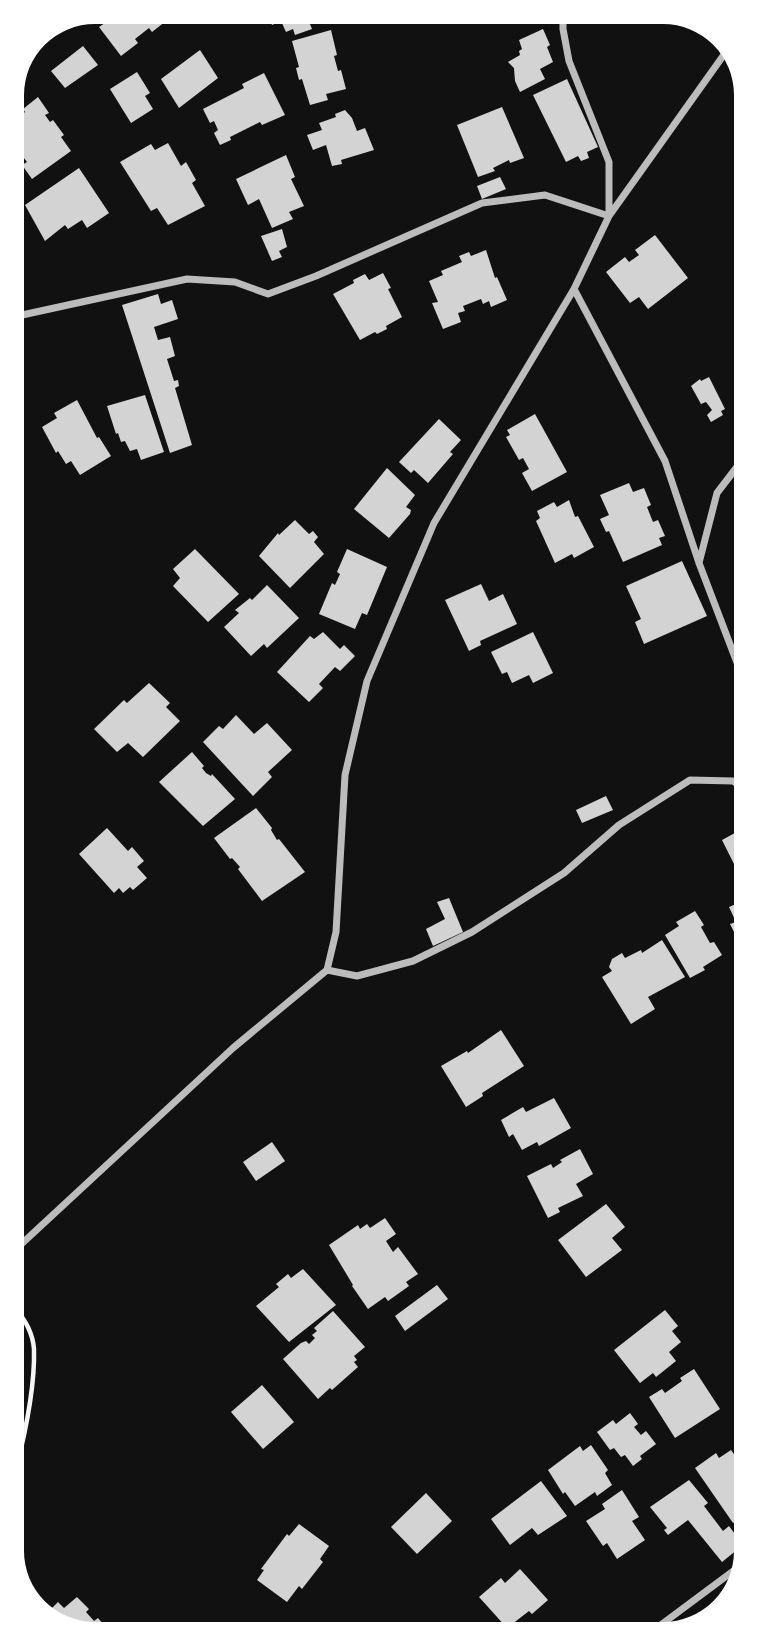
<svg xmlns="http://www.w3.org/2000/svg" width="759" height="1647" viewBox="0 0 759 1647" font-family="Jost,sans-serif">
<rect width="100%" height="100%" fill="#111"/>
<path fill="#d3d3d3" d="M116 12H159L166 21 152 32 149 28 135 39 138 43 121 56 99 27 118 14Z
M166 12H180L174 18Z
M268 12H305L312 29 295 35 293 29 286 32 281 21 272 25Z
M507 12H539V13L510 22Z
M543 29 550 45 547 47 553 62 540 69 545 79 520 92 515 81 514 68 508 62 520 55 519 51 522 49 519 40Z
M331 30 337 55 334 56 338 71 341 70 346 89 326 94 328 100 310 105 302 79 299 80 296 68 299 67 292 41Z
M83 46 98 65 65 88 51 71Z
M200 50 218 78 179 108 161 79Z
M137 72 150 93 145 96 153 109 131 123 110 89Z
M264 73 285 115 262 125 260 122 230 137 231 140 220 145 214 133 218 130 214 121 210 123 203 109 244 88 242 84Z
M567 79 598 147 587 152 589 158 581 161 578 156 566 162 533 95Z
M38 97 49 113 45 115 50 122 53 120 64 135 61 137 71 151 32 179 22 165 27 162 13 144 12 118 15 120 25 112 23 109Z
M502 107 524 158 510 163 509 160 493 168 495 171 478 177 457 125Z
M345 110 352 118 357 131 365 128 374 150 341 160 342 164 332 166 326 145 313 150 307 135 322 130 319 123 336 117 335 114Z
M168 143 181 166 186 162 196 180 192 183 205 206 168 225 157 208 151 211 120 162 151 144 155 150Z
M286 155 295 177 291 179 304 206 289 212 293 219 272 228 259 199 248 205 236 179Z
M79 168 109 213 87 228 82 220 68 229 65 225 45 241 25 205Z
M500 177 506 189 482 199 477 186Z
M282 229 287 247 279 251 282 257 272 261 261 236Z
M655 235 688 278 648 309 639 297 630 303 606 272 625 257 629 262 639 255 635 250Z
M486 250 495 278 497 277 507 300 491 307 489 301 483 304 481 299 463 306 465 311 458 313 461 322 443 329 432 303 438 302 429 281 443 275 441 271 462 262 459 256 469 252 471 256Z
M383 273 391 288 388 289 402 317 386 326 387 329 377 334 375 332 360 340 333 294 354 283 353 280 365 274 369 280Z
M158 294 161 304 172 300 178 319 154 327 158 340 170 337 175 356 167 359 174 381 178 380 179 386 175 388 192 445 170 453 122 305Z
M709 377 725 409 721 411 723 415 711 422 707 415 712 410 706 402 701 404 691 386 700 379 701 381Z
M145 395 164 452 141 460 137 449 130 451 125 441 121 442 118 433 116 434 107 406Z
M77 400 97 438 99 437 111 456 80 475 71 461 66 464 58 451 56 453 42 427 57 418 54 413Z
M535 414 567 472 532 491 522 473 529 469 523 458 519 460 506 437 510 435 507 430Z
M439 419 461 440 450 452 453 454 428 483 414 470 411 473 399 462Z
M387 468 415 495 406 507 411 510 410 514 389 538 354 509Z
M629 483 633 492 644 488 651 505 647 507 653 522 658 520 665 536 659 538 662 545 623 562 609 531 606 532 600 519 609 515 600 495Z
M569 500 575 517 578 516 594 547 574 558 572 554 555 563 536 521 540 518 537 511 554 502 557 507Z
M295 520 309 534 313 531 318 537 314 542 324 554 290 588 259 556 278 533 279 535Z
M195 549 239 594 208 622 173 586 180 578 173 569Z
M347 549 387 567 367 615 362 613 355 629 319 614 332 583 335 585 340 574 337 572Z
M682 561 707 616 644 644 635 622 641 619 626 586Z
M481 584 489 601 503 594 517 624 480 641 481 645 469 651 445 600Z
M267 585 299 618 267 648 264 644 251 656 224 627 239 613 235 610 250 598 252 600Z
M323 632 340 649 344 645 355 656 340 671 335 667 319 684 323 688 309 702 277 672 310 636 314 639Z
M533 632 553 673 533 683 529 675 512 683 507 672 502 674 491 652Z
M149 683 170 703 166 707 180 721 143 757 128 743 117 752 94 729 124 700 127 703Z
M236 715 254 734 267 723 292 750 268 772 272 777 253 796 203 742 219 726 223 729Z
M192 752 204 766 202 768 206 773 211 776 212 774 235 799 203 826 159 782Z
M606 796 613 810 582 823 576 810Z
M256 808 272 828 271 830 277 840 279 839 305 872 262 901 238 869 240 867 232 858 230 859 214 838Z
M107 828 128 851 132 847 144 861 137 867 147 878 133 890 130 887 123 893 119 888 114 893 79 854Z
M744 828 745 864 736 868 722 840Z
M449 898 463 932 433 946 426 929 445 919 437 902Z
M745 900V941L740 944 730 924 736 922 729 907Z
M695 911 704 925 701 927 710 943 714 942 722 955 703 967 705 970 690 978 665 935 679 926 676 922Z
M662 940 685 977 648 997 655 1009 631 1024 602 977 612 971 609 967 612 959 622 953 625 958 641 950 642 953Z
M501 1030 524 1066 482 1093 483 1096 466 1107 441 1066 467 1051 468 1053Z
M554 1098 571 1128 539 1146 537 1142 522 1150 513 1134 509 1137 501 1120 523 1107 526 1112Z
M272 1142 285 1161 256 1181 243 1162Z
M580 1149 593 1174 576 1184 583 1196 558 1208 560 1212 548 1218 527 1176 551 1164 553 1168 562 1162 560 1160Z
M606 1204 625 1227 612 1238 622 1250 586 1277 558 1240Z
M385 1218 396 1234 386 1241 393 1252 398 1247 418 1274 406 1282 409 1286 388 1301 385 1297 368 1309 352 1286 353 1285 329 1245 358 1225 360 1229 367 1224 370 1228Z
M303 1269 336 1305 289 1342 256 1306 279 1287 276 1284 288 1274 291 1278Z
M437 1285 448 1299 405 1331 395 1316Z
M665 1310 678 1326 672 1331 681 1342 669 1352 676 1361 656 1377 653 1373 640 1383 614 1350Z
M333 1311 365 1347 354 1356 357 1360 354 1362 358 1367 332 1390 330 1388 318 1399 283 1359 301 1343 306 1341 309 1344 315 1338 312 1335 317 1331 314 1328Z
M694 1369 720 1409 675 1438 649 1397 662 1389 665 1393 682 1381 680 1378Z
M262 1385 294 1422 263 1449 231 1412Z
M630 1413 638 1424 634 1427 641 1435 646 1431 656 1444 640 1456 642 1459 633 1466 625 1455 621 1457 614 1448 610 1450 597 1432 613 1420 616 1424Z
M591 1445 608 1470 605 1473 612 1485 597 1496 595 1492 575 1506 565 1492 563 1494 548 1470 580 1446 583 1451Z
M731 1450 746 1471V1475L735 1483 746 1499V1514L733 1523 695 1468 716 1453 719 1458Z
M689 1480 708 1503 704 1506 723 1531 729 1526 743 1545 722 1562 688 1520 668 1535 664 1530 667 1528 650 1507Z
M541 1481 567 1516 538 1535 532 1528 510 1545 491 1519Z
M622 1490 639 1517 632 1521 645 1540 617 1559 607 1543 603 1546 586 1521 605 1509 602 1504Z
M426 1493 452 1521 417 1554 391 1527Z
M299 1524 329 1546 320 1559 323 1562 302 1589 299 1586 287 1602 257 1580 264 1570 261 1569 287 1534 289 1536Z
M520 1569 548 1600 532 1614 529 1611 507 1628 479 1597 501 1578 505 1583Z
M77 1597 89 1609 86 1612 94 1621 98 1618 109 1631 105 1634 90 1635 44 1616 58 1602 64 1608Z"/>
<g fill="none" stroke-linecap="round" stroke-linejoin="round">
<path stroke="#f5f5f5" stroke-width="4.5" d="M16 1310C26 1320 33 1335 34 1349 35 1386 25 1434 16 1469"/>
<path stroke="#bcbcbc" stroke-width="7" d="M574 289 665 461 699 563 744 681
M13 317 187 279 235 282 268 294 316 276 482 203 545 195 609 216V162L569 61 563 29V12
M699 563 717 493 743 459
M327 970 357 976 413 961 472 932 564 873 619 825 690 780 733 781 744 789
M16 1249 233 1048 327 970 336 932 345 775 367 681 434 523 574 289 609 216 728 49
M654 1630 744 1563"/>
</g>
<path d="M0 0H759V1647H0ZM95 24H663A71 71 0 0 1 734 95V1551A71 71 0 0 1 663 1622H95A71 71 0 0 1 24 1551V95A71 71 0 0 1 95 24Z" fill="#fff" fill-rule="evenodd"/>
</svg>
